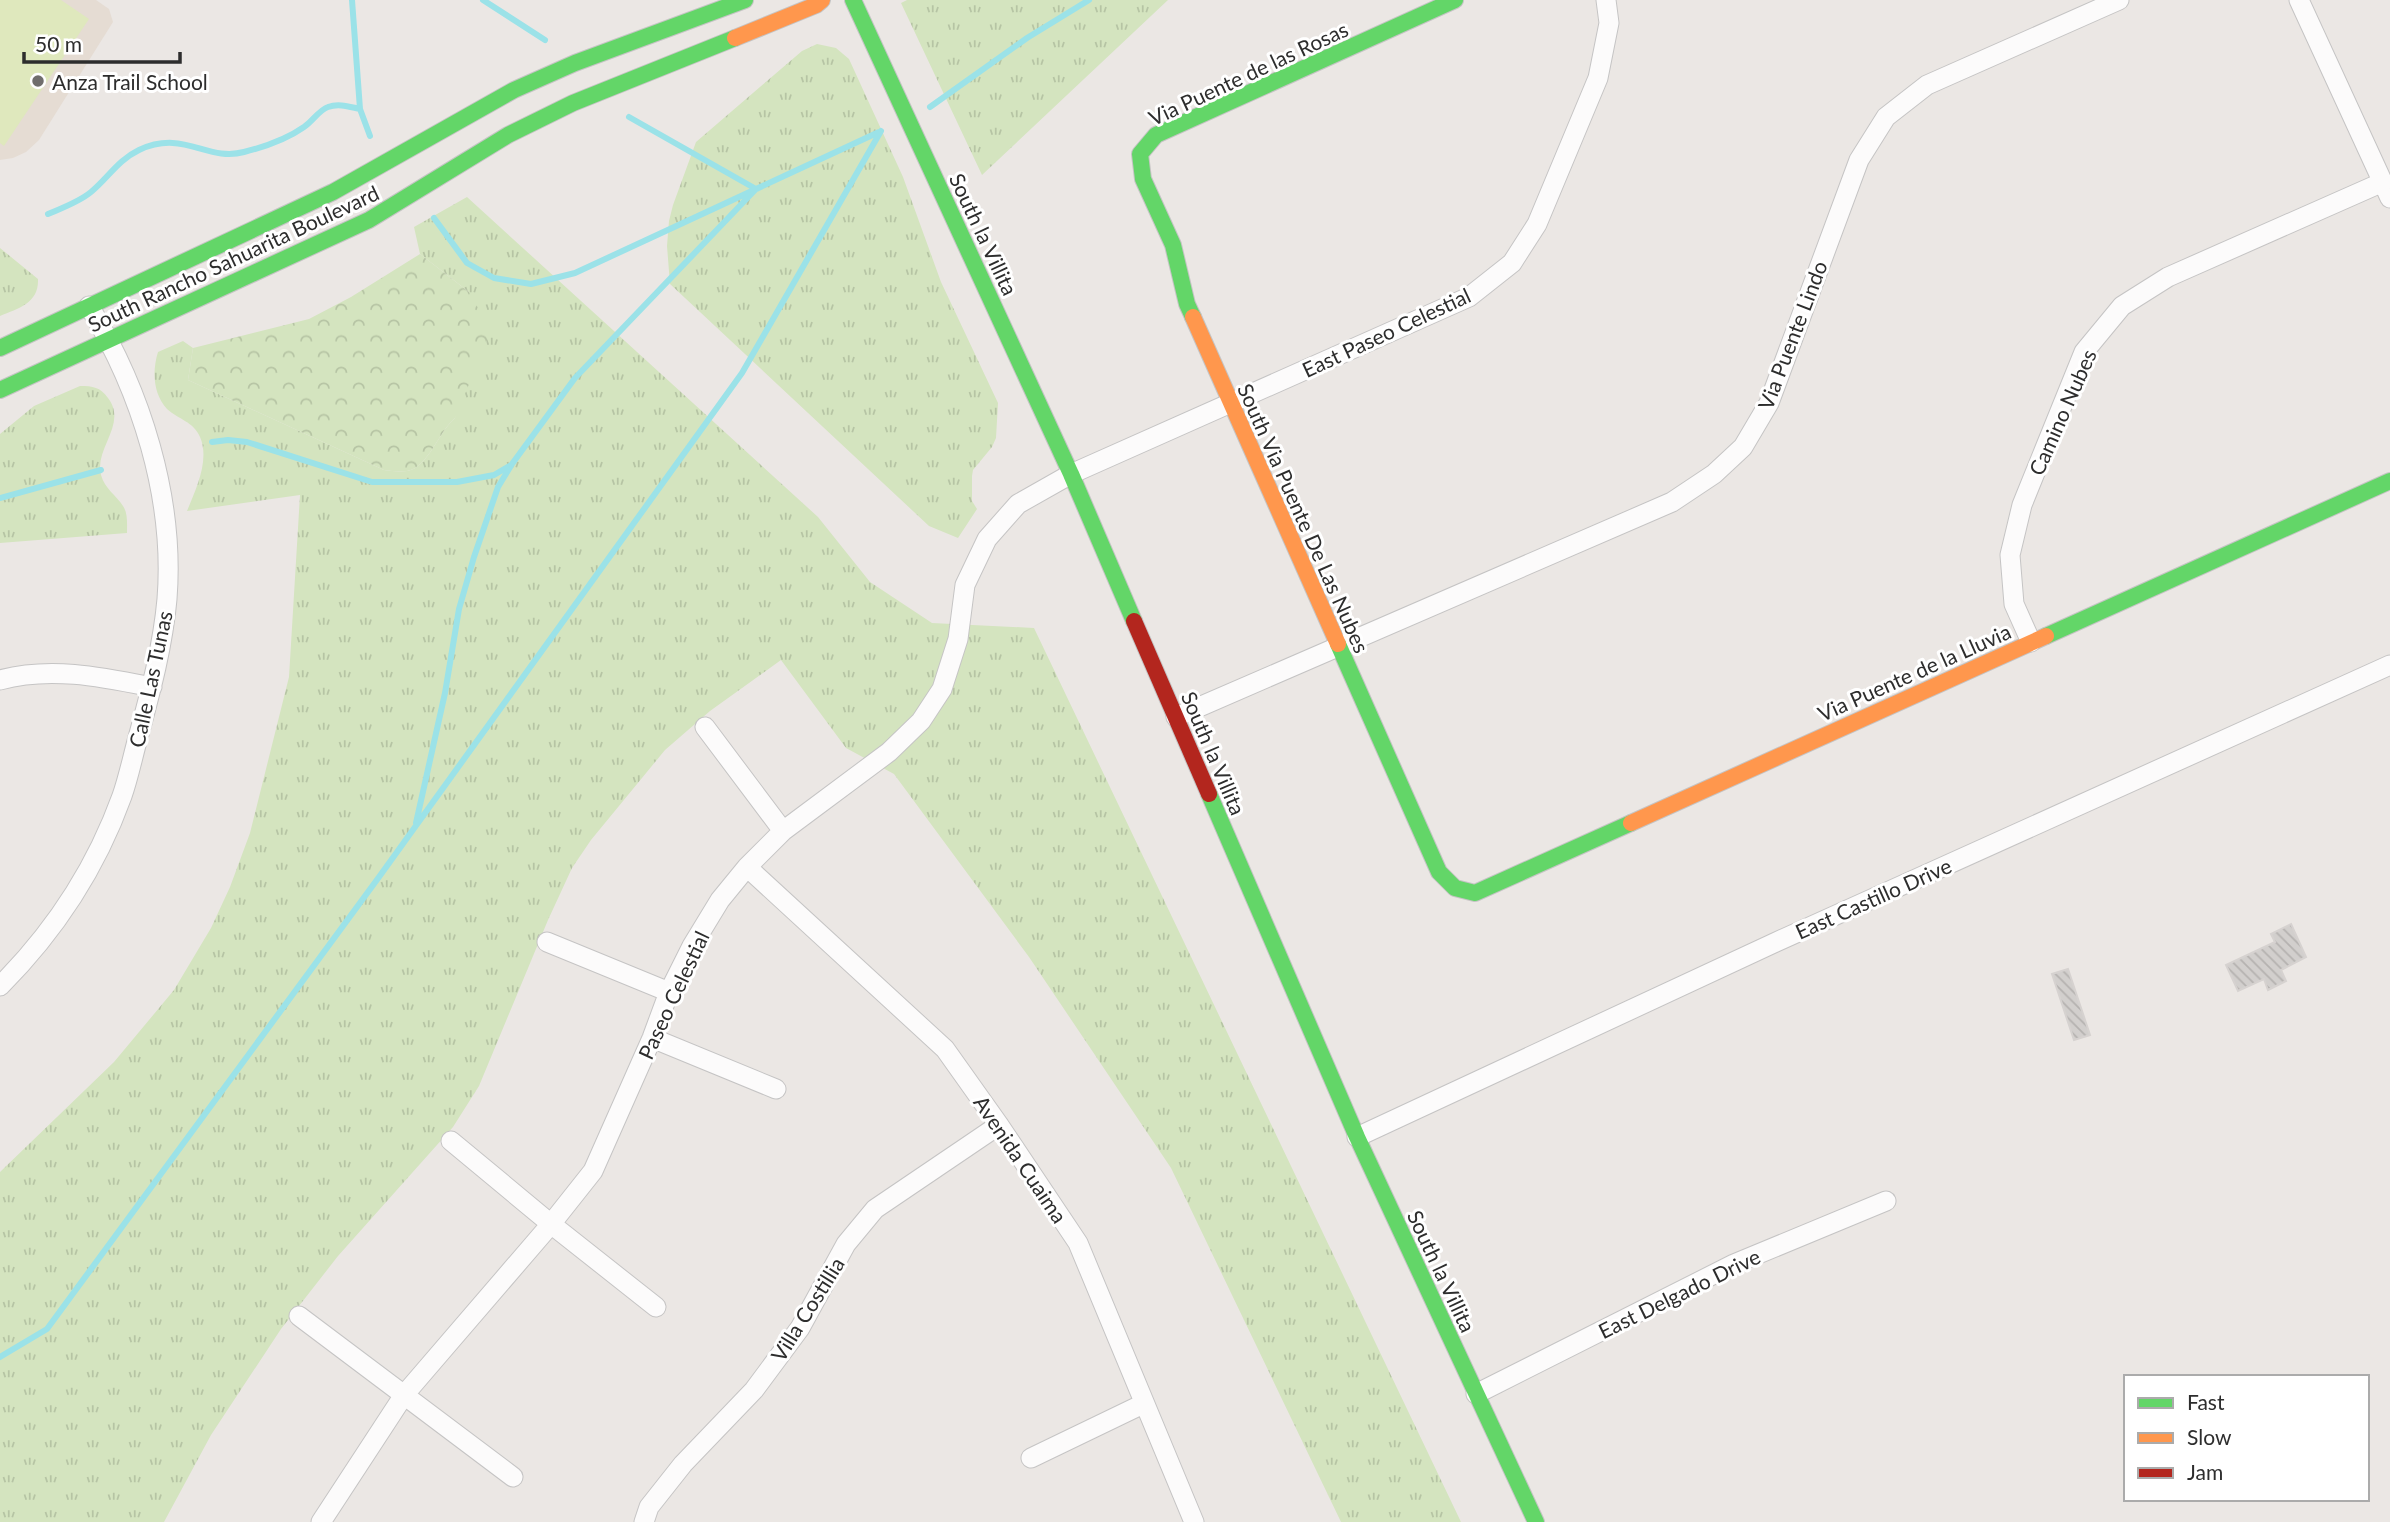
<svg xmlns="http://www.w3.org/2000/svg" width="2390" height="1522" viewBox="0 0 2390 1522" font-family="Lato,sans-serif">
<defs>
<pattern id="grass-tufts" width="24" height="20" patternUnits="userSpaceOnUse" patternTransform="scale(1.75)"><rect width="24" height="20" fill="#d4e4bf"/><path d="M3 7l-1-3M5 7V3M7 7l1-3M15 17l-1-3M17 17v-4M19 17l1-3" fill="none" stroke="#b6c4a4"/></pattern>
<pattern id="park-crowns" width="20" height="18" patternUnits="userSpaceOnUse" patternTransform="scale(1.75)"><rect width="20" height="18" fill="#d4e4bf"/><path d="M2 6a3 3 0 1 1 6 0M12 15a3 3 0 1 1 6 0" fill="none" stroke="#b6c4a4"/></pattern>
<pattern id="building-back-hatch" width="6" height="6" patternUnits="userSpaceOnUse" patternTransform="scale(1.75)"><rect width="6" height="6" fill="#d2cfcd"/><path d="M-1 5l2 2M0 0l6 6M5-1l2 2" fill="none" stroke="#b5b2b0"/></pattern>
</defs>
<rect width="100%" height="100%" fill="#ebe7e4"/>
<path fill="#e5dcd3" d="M0 0H96L109 9 113 22 39 140 26 152 13 158 0 160Z"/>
<path fill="url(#grass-tufts)" d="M907 0H1168L982 175 901 3Z
M817 44 836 48 849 59 903 177 941 282 998 403 996 438 992 447 973 470 972 476V501L977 509 958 538 929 526 670 284 667 246 669 221 673 205 696 142 802 51Z
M467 197 818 517 870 582 932 623 1034 628 1461 1522H1341L1171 1168 1029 957 894 774 846 748 781 660 710 711 665 750 591 840 572 868 548 920 479 1086 453 1127 338 1256 281 1329 211 1435 164 1522H0V1172L114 1062 174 990 211 928 230 887 250 833 289 677 300 495 187 511C196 489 210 460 200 437 194 422 178 419 167 409 153 394 152 371 158 352L183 341 193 348 188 380 384 470C391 471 400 472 407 471 428 468 439 431 455 418L469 292 420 254 414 227Z
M0 248 38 279C39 303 19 308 0 316Z
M80 386C93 386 100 387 108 398 128 424 94 448 101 475 105 489 116 495 123 506 128 513 127 524 127 533L0 543V434L34 406Z"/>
<path fill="url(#park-crowns)" d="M420 254 469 292 491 331 455 418C439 431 428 468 407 471 400 472 391 471 384 470L188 380 193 348 309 319 351 297Z"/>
<path fill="#dfe8bd" d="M0 0H61L89 19 4 146 0 143Z"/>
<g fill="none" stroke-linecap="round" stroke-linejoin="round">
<path stroke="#9be2e8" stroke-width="6" d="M352 0 360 109 370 136
M483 0 545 40
M930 107 1027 38 1089 0
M48 214C62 208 79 202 91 192 108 178 118 160 139 150 184 129 207 162 244 152 264 147 287 139 304 127 312 122 319 110 328 107 339 103 350 107 360 109
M434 218 467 263 494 278 531 284 575 273 879 132
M212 442 228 440 247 442 372 482H457L494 475 511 465
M0 498 101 470
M416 823 445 693 459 609 474 557 498 487 512 464 575 378 756 189 629 117
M0 1357 47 1329 379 877 742 373 881 131"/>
</g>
<path fill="url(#building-back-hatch)" stroke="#d6d2d0" stroke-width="2" d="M2291 924 2306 957 2281 970 2286 981 2268 990 2264 979 2238 991 2226 965 2275 942 2271 934Z
M2068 969 2090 1035 2074 1040 2052 974Z"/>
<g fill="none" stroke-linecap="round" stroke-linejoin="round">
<g stroke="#c5c4c4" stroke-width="21">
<path id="street" d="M2299 0 2390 198
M2031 642 2014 604 2010 555 2022 505 2084 352 2122 306 2168 277 2383 182
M0 680C50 666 102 677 152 687
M1176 717 1672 502 1714 474 1743 447 1769 403 1859 160 1886 117 1927 85 2119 0
M705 727 783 831
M747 867 945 1049 999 1125 1078 1243 1194 1522
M547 942 669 992
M0 986C54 932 96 868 122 796 129 776 133 755 139 734 151 690 163 645 167 599 175 498 141 391 89 306
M652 1038 776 1089
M1357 1137 1774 943 2390 665
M451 1141 551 1224 656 1307
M299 1316 513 1477
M1476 1394 1734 1264 1886 1201
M1031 1458 1143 1404
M321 1522 404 1395 551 1224 593 1171 652 1038 669 992 692 946 720 900 747 867 783 831 889 752 921 721 942 689 958 639 965 585 987 539 1018 504 1071 474 1469 297 1512 263 1537 224 1598 78 1609 23 1606 0
M644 1522 649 1507 683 1464 754 1390 800 1328 846 1244 875 1209 999 1125"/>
</g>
<g stroke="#c5c4c4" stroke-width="18">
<path id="fast" d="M853 0 1071 474 1134 621
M1193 317 1187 304 1173 245 1143 179 1140 154 1156 135 1455 0
M0 348 333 192 514 90 575 63 745 0
M0 390 369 220 508 135 573 103 735 38
M2046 636 2390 481
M1338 644 1439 872 1455 888 1475 893 1631 823
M1209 794 1357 1137 1536 1522"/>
</g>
<g stroke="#c5c4c4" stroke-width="18">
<path id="slow" d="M735 38 816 5 822 0
M1193 317 1338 644
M1631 823 2046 636"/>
</g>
<g stroke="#c5c4c4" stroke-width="18">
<path id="jam" d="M1134 621 1209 794"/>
</g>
<use href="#street" stroke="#fcfbfb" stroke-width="19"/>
<use href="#fast" stroke="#63d668" stroke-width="16"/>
<use href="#slow" stroke="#ff974d" stroke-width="16"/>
<use href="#jam" stroke="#b3261e" stroke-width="16"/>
</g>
<circle fill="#706e6d" stroke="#fff" stroke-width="2.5" cx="38" cy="81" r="7"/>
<g text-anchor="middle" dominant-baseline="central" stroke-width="6" stroke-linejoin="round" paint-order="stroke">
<g font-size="21" fill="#2d2d2d" stroke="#fff">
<text transform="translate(1248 73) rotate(-25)">Via Puente de las Rosas</text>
<text transform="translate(984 234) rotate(65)">South la Villita</text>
<text transform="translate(233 258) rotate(-25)">South Rancho Sahuarita Boulevard</text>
<text transform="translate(1386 332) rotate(-25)">East Paseo Celestial</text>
<text transform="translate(1792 335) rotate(-69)">Via Puente Lindo</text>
<text transform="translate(2062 412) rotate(-66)">Camino Nubes</text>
<text transform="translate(1304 518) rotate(66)">South Via Puente De Las Nubes</text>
<text transform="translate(1914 672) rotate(-24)">Via Puente de la Lluvia</text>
<text transform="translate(150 679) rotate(-78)">Calle Las Tunas</text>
<text transform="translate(1214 753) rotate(67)">South la Villita</text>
<text transform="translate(1873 898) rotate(-24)">East Castillo Drive</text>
<text transform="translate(673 995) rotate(-65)">Paseo Celestial</text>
<text transform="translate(1021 1159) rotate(56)">Avenida Cuaima</text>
<text transform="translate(1442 1271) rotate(65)">South la Villita</text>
<text transform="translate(1679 1293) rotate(-26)">East Delgado Drive</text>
<text transform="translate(807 1309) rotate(-58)">Villa Costillia</text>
</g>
<g font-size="21" fill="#2d2d2d" stroke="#fff" text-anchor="start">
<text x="52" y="81">Anza Trail School</text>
</g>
</g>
<rect x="2124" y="1375" width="245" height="126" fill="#ffffff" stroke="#ababab" stroke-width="2"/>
<rect x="2138" y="1398" width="35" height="10" fill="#63d668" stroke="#ababab" stroke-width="2"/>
<text x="2187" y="1410" font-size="21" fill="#2d2d2d">Fast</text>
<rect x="2138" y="1433" width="35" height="10" fill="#ff974d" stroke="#ababab" stroke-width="2"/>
<text x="2187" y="1445" font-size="21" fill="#2d2d2d">Slow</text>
<rect x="2138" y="1468" width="35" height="10" fill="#b3261e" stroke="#ababab" stroke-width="2"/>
<text x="2187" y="1480" font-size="21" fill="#2d2d2d">Jam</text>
<path d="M24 52v10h156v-10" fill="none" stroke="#2d2d2d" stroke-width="3.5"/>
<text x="35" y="52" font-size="21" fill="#2d2d2d" stroke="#ffffff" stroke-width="5" paint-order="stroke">50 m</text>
</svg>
